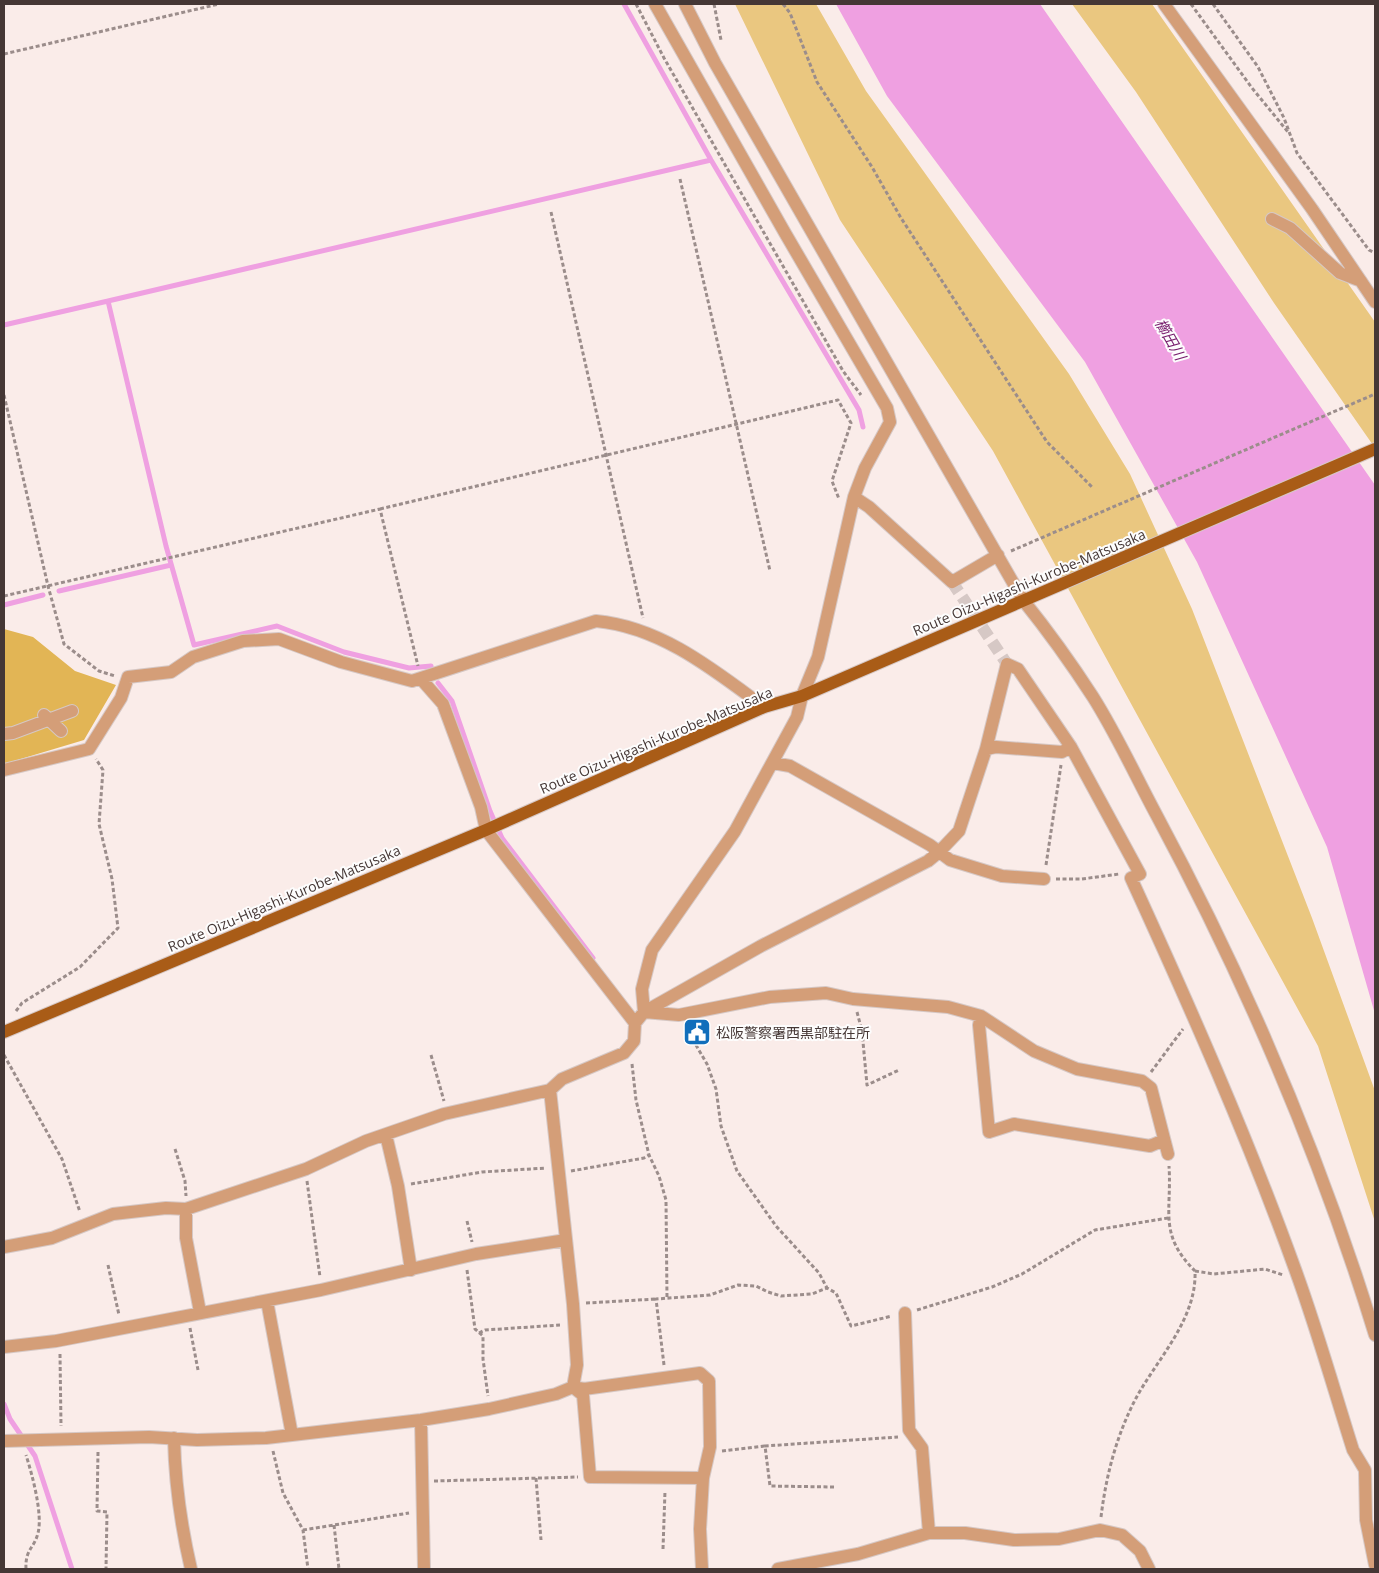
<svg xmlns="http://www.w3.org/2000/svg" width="1379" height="1573" viewBox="0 0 1379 1573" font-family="'Open Sans','Noto Sans JP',sans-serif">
<rect width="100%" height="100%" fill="#faece9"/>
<path fill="#eac780" d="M735 4H816L866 91 1069 374 1130 474 1192 609 1312 918 1375 1091V1222L1318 1046 993 451 840 220Z
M1072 4H1152L1375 322V448L1274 303 1136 92Z"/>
<path fill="#e2b555" d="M4 629 33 637 75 671 116 685 84 740 4 764Z"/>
<path fill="#efa0e1" d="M836 4H1040L1375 485V1014L1327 847 1197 562 1085 362 887 96Z"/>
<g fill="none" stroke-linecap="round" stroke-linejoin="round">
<path stroke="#efa0e1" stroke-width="5" d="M624 4 711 160 859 410 863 427
M4 325 108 301
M59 591 171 565
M4 605 43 595
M431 668V666L409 668 344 652 277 626 194 645 166 546 108 301 711 160
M438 683 452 701 490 811 502 838 593 958
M4 1404 10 1419 35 1456 72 1569"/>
<path stroke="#d6c8c5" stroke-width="12" stroke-dasharray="12 6" stroke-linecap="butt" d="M952 582 1007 664"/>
<g stroke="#d6c8c5" stroke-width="14">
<path id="minor" d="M685 4 715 63 1023 600C1048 631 1071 663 1093 697 1117 735 1136 777 1157 816 1246 982 1320 1155 1375 1335
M1164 4 1312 209 1375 302
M1272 219 1290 228 1340 273 1361 281
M854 497 869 507 952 582 998 555
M421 679 443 704 481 807 486 830 635 1023
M44 715 61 731
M4 734 13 733 72 711
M986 749 996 747 1062 752 1071 747
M773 763 790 766 930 845 950 860 1002 876 1044 879
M4 770 89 749 121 698 128 677 171 672 193 657 243 641 279 639 341 662 412 681 596 621C661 627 714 670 764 707
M644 1012 642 989 652 950 735 831 797 717 802 696 818 657 854 497 865 468 890 422 887 408 785 233 655 4
M644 1012 679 1015 770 997 826 993 853 999 948 1007 981 1016 1034 1051 1077 1069 1142 1081 1151 1088 1168 1154
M981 1016 979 1025 989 1132 1014 1124 1150 1146 1164 1140
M550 1090 573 1304 577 1365 573 1387
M386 1135 398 1186 411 1270
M186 1209V1238L200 1312
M4 1247 52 1238 113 1214 166 1208 186 1209 306 1169 366 1141 444 1114 550 1090 562 1079 624 1053 634 1041 635 1023 644 1012 761 946 928 861 939 852 959 831 986 749 1007 664 1018 669 1071 747 1140 874 1131 878C1190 1007 1247 1136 1295 1269 1317 1329 1334 1390 1353 1450L1365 1470 1366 1520 1375 1565
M267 1301 292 1435
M905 1313 909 1430 922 1448 929 1533
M4 1347 56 1341 321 1290 476 1254 566 1240
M573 1387 583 1395 590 1477 703 1478
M421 1420 424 1569
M174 1438C175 1482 181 1526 191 1569
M4 1441 149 1437 197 1440 266 1438 421 1420 489 1409 556 1394 573 1387 584 1389 700 1373 709 1381 710 1447 703 1478 700 1529 702 1569
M778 1569 858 1554 929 1533H965L1014 1540 1059 1539 1100 1530 1122 1535 1140 1551 1149 1569"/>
</g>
<g stroke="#d6c8c5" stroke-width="14">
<path id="major" d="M4 1032 486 830 764 707 802 696 1375 449"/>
</g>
<path stroke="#9b8d8b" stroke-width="3" stroke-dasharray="4 2.5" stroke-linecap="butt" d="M636 4 664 58 843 371 861 395
M714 4 721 40
M783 4 790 13 817 82 872 167 901 218 1047 442 1093 488
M1191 4 1252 88 1288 132
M1213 4 1258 67 1284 118 1297 153 1369 250 1375 253
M4 54 219 4
M680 179 770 571
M551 212 643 618
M4 395 48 586 64 644 99 671 115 676
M380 509 838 400 851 423 832 481 839 499
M1011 551 1375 394
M4 596 380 509 418 666
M1046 865 1061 765
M1056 879H1082L1119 874
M16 1011 22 1003 80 967 118 928 112 879 99 824 103 770 96 759
M857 1012 862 1031 867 1085 899 1070
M686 1028 707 1064 716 1089 721 1126 737 1171 776 1226 819 1273 827 1288
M4 1055 62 1159 80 1212
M431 1055 444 1101
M632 1064 636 1100 649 1155 659 1176 666 1200 667 1298
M1151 1072 1183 1029
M175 1149 185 1181 186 1196
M571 1171 644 1158 649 1155
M307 1181 320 1277
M411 1184 482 1172 546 1168
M467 1221 472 1242
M108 1265 119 1315
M467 1270 475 1329 483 1336V1359L488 1396
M1195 1271 1214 1274 1265 1269 1283 1275
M586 1303 656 1299
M917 1310 992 1287 1022 1274 1095 1230 1168 1218
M190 1328 198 1370
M479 1333 485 1330 560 1325
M60 1354 61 1426
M664 1365 656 1299 710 1295 738 1285 756 1286 768 1292 781 1296 812 1294 827 1288 836 1293 851 1326 892 1316
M273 1451 283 1493 303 1530 308 1569
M722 1451 765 1446
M98 1452 97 1511 107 1512 106 1569
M536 1478 541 1540
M434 1481 578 1477
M834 1487 770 1486 765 1446 898 1437
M1101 1517C1106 1476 1116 1437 1135 1400 1156 1360 1197 1320 1195 1271 1158 1234 1172 1212 1169 1166
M334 1525 339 1569
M303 1530 409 1513
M663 1549 665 1491
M26 1569C25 1549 34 1549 38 1533 43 1514 32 1474 26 1455"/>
<use href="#minor" stroke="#d49e78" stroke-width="12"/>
<use href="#major" stroke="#a95c17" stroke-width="12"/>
</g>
<defs>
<g id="civic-square" transform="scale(1.4375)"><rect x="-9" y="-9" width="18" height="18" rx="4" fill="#116ebb" stroke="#fdfdfd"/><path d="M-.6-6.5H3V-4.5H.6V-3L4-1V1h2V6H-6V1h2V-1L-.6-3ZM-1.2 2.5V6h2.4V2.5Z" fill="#fff"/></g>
</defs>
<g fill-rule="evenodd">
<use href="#civic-square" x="697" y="1032"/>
</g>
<g text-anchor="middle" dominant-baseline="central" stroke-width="4" stroke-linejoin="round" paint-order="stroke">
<g font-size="14" fill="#453735" stroke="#fdfdfd">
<text transform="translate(1029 582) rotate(-23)">Route Oizu-Higashi-Kurobe-Matsusaka</text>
<text transform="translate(656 740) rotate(-23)">Route Oizu-Higashi-Kurobe-Matsusaka</text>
<text transform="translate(284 898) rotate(-23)">Route Oizu-Higashi-Kurobe-Matsusaka</text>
</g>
<g font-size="14" fill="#453735" stroke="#fdfdfd" text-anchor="start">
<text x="716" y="1032">松阪警察署西黒部駐在所</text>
</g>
<g font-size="15" font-style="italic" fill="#781d6d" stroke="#fdfdfd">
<text transform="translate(1171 339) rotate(60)">櫛田川</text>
</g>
</g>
<rect width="1379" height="1573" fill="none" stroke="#453735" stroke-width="10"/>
</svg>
